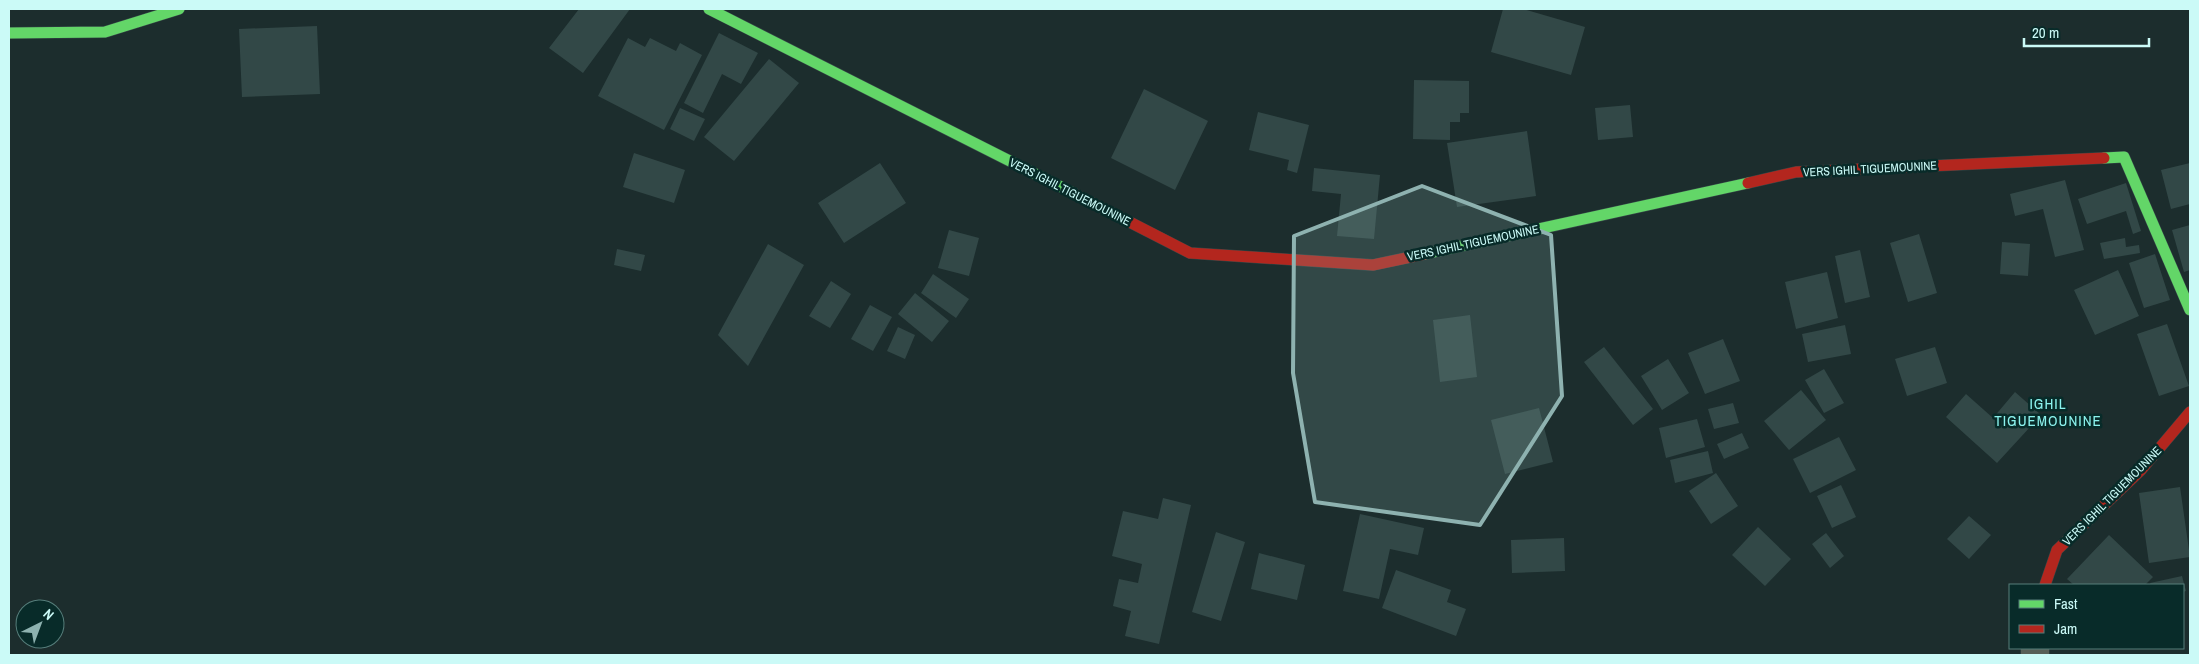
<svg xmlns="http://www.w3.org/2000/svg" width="2199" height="664" viewBox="0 0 2199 664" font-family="'Archivo Narrow',sans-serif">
<rect width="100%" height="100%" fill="#1c2d2d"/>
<path fill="#324847" d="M579 9H630L583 73 549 48Z
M1503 9H1523L1585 27 1571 75 1491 52Z
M317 26 320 94 242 97 239 29Z
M719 33 758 53 741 84 722 74 703 113 684 103Z
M628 38 645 47 650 38 676 51 680 43 702 55 664 130 598 96Z
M769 59 799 83 734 161 704 137Z
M1414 80 1469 81V113H1460V122H1450V140L1413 139Z
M1144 89 1208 121 1175 190 1111 158Z
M1630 105 1633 137 1598 140 1595 108Z
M680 108 705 119 694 141 670 129Z
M1258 112 1309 125 1297 173 1287 170 1289 160 1249 150Z
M1527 131 1536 196 1457 207 1447 143Z
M634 153 685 170 674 203 623 187Z
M880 163 906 203 844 243 818 203Z
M2190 163V204L2171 209 2161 170Z
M1314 168 1380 175 1374 239 1337 236 1341 194 1312 191Z
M2065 180 2084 250 2055 257 2043 209 2015 216 2010 194Z
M2126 183 2141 231 2133 234 2126 211 2087 224 2078 199Z
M2190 225V270L2184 272 2172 230Z
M949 230 979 238 969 276 938 268Z
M1919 234 1937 293 1908 302 1890 243Z
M2125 238 2126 247 2139 245 2140 253 2104 259 2100 243Z
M2002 242 2030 244 2028 276 2000 274Z
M768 244 804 265 748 366 718 335Z
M617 249 645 255 641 271 614 265Z
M1860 250 1870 297 1845 303 1835 256Z
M2155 254 2170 300 2144 308 2129 263Z
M2118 270 2139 316 2095 335 2074 290Z
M1827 272 1838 318 1796 329 1785 282Z
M933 274 969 299 956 318 921 293Z
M831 281 851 294 830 328 809 316Z
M915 293 949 321 932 342 898 314Z
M870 305 892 317 873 351 851 339Z
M1470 315 1477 377 1440 382 1433 320Z
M2167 324 2189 386 2159 396 2137 334Z
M1845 325 1851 354 1808 362 1802 334Z
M898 327 915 335 905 359 887 351Z
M1723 339 1740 381 1705 394 1688 353Z
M1604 347 1653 409 1633 425 1584 362Z
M1935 347 1947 383 1907 396 1895 359Z
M1668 359 1689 393 1662 410 1641 376Z
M1824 369 1844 403 1824 413 1805 380Z
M1801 390 1826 420 1789 450 1764 421Z
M2015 392 2041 415 1997 463 1946 417 1966 394 1993 418Z
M1733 403 1739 423 1714 429 1708 409Z
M1539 408 1553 462 1505 474 1491 420Z
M1697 419 1705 447 1666 458 1659 428Z
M1742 433 1749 448 1724 459 1717 444Z
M1839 437 1856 470 1810 493 1793 459Z
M1708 451 1713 473 1675 483 1670 460Z
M1716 473 1738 506 1711 524 1689 491Z
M1841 485 1856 517 1832 528 1817 496Z
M2180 487 2190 557 2149 563 2139 493Z
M1163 498 1191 505 1159 644 1125 636 1131 611 1113 606 1119 579 1138 583 1142 564 1112 556 1123 511 1158 519Z
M1360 514 1424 528 1418 555 1390 549 1379 599 1343 591Z
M1969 516 1991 535 1969 559 1947 539Z
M1758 527 1791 559 1765 586 1732 555Z
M1216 532 1245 542 1221 621 1192 612Z
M1826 533 1844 556 1830 568 1812 544Z
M2109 535 2153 577 2145 585H2074L2067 579Z
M1564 538 1565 571 1512 573 1511 540Z
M1259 553 1305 565 1297 600 1251 589Z
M1396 570 1451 590 1447 602 1466 609 1456 636 1382 608Z
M2182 576 2186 591 2183 592V585H2151L2150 583Z"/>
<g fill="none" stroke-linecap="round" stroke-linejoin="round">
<g stroke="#364848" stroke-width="29">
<path id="street" d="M2035 655V648"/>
</g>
<g stroke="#364848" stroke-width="12">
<path id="fast" d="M709 9 1075 194
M9 33 105 32 179 9
M2104 158 2124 157 2190 310
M1425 254 1748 183"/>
</g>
<g stroke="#364848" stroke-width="12">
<path id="jam" d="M1748 183 1796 172 2104 158
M1075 194 1190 253 1373 265 1425 254
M2045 585 2057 550 2141 470 2190 412"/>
</g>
<use href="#street" stroke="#565f57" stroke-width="28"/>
<use href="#fast" stroke="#63d668" stroke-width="11"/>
<use href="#jam" stroke="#b3261e" stroke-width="11"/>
</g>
<path fill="#8eb2b0" fill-opacity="0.2" stroke="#8eb2b0" stroke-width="4" stroke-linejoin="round" d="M1422 186 1551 235 1562 396 1480 525 1315 502 1293 373 1294 236Z"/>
<g text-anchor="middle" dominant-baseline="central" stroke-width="5" stroke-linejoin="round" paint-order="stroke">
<g font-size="12" fill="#cbfaf7" stroke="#082b29">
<text transform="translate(1870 169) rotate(-3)">VERS IGHIL TIGUEMOUNINE</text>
<text transform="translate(1070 192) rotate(27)">VERS IGHIL TIGUEMOUNINE</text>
<text transform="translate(1473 243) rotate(-12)">VERS IGHIL TIGUEMOUNINE</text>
<text transform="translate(2112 496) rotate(-45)">VERS IGHIL TIGUEMOUNINE</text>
</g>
<g font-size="15" letter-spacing="1" fill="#8bf2ed" stroke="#082b29">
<text x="2048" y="403">IGHIL<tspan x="2048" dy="17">TIGUEMOUNINE</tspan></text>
</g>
</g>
<rect width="2199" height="664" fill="none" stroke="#cbfaf7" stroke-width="20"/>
<rect x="2009" y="584" width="175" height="65" fill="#082b29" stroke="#567e7b"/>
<rect x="2019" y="600" width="25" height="8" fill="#63d668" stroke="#567e7b"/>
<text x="2054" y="609" font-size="15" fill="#cbfaf7">Fast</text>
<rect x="2019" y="625" width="25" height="8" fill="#b3261e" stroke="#567e7b"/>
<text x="2054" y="634" font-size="15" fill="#cbfaf7">Jam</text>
<g transform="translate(40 624) rotate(42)"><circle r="24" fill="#082b29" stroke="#567e7b"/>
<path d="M0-4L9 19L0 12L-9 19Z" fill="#8eb2b0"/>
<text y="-8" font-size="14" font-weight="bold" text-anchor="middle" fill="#cbfaf7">N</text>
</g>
<path d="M2024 38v8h125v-8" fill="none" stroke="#cbfaf7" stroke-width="2.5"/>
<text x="2032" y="38" font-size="15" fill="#cbfaf7" stroke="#082b29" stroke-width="4" paint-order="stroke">20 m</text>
</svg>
